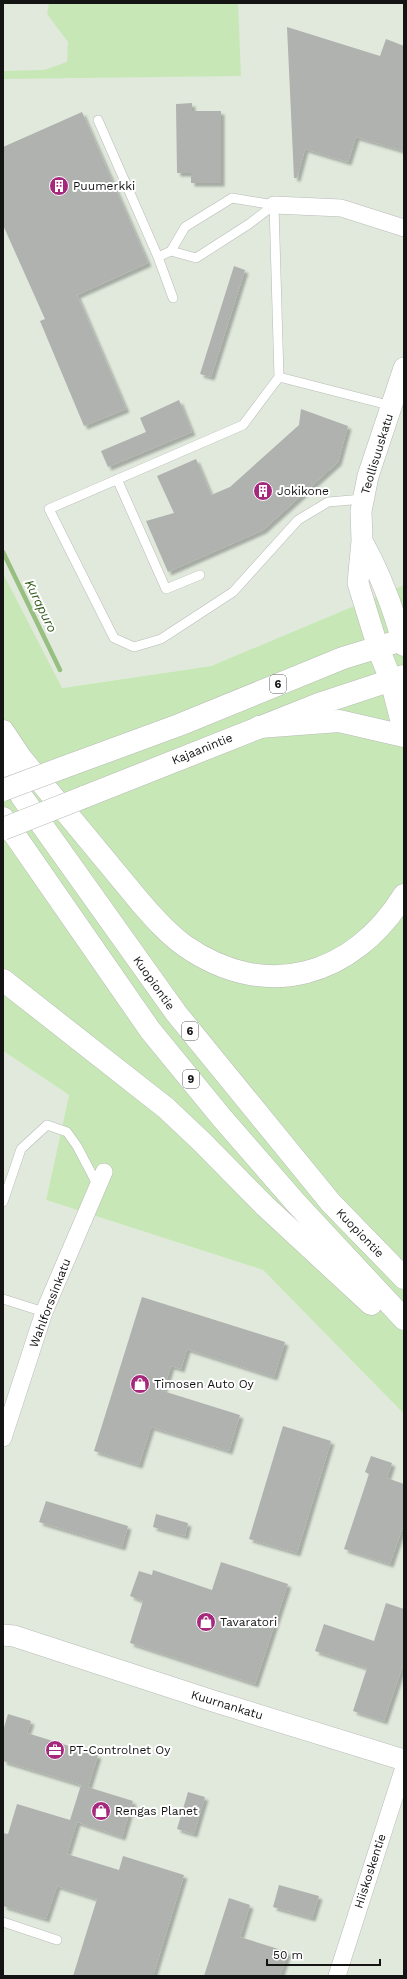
<svg xmlns="http://www.w3.org/2000/svg" width="407" height="1979" viewBox="0 0 407 1979" font-family="'Work Sans',sans-serif">
<defs>
<filter id="shadow"><feDropShadow dx="3.5" dy="3.5" stdDeviation="1" flood-color="#0004"/></filter>
</defs>
<rect width="100%" height="100%" fill="#eff2ed"/>
<path fill="#e1e9dd" d="M3 3H404V585L211 666 61 688 3 573Z
M3 1051 69 1095 46 1200 263 1270 404 1414V1976H3Z"/>
<path fill="#c7e8b6" d="M49 3H238L241 76 3 79V71L44 70 67 62 68 42 47 14Z
M3 573 62 688 211 666 404 585V1414L263 1270 46 1200 69 1095 3 1051Z"/>
<g fill="none" stroke-linecap="round" stroke-linejoin="round">
<path stroke="#97bf80" stroke-width="4.5" d="M3 552 60 670"/>
</g>
<path fill="#afb2ae" filter="url(#shadow)" d="M287 27 380 56 386 39 404 46V151L356 137 348 162 305 149 297 178H294Z
M192 103V111H221V183H191V173H177L176 104Z
M82 112 148 263 77 295 126 409 84 426 40 321 45 319 3 225V147Z
M234 266 245 270 211 377 200 374Z
M179 400 192 432 108 467 101 451 146 432 140 418Z
M301 409 348 426 338 462 263 530 168 572 146 521 174 513 157 476 196 459 211 495 230 487 299 425Z
M142 1297 285 1342 274 1377 187 1349 181 1369 171 1366 163 1391 240 1415 229 1451 151 1427 139 1465 94 1451Z
M283 1426 331 1441 297 1553 249 1539Z
M371 1456 392 1463 387 1478 404 1484V1523L390 1564 344 1549 369 1474 365 1472Z
M46 1501 128 1526 122 1547 39 1522Z
M156 1514 188 1523 185 1536 153 1527Z
M221 1562 288 1584 255 1684 130 1643 143 1601 130 1596 139 1571 152 1575 153 1570 212 1590Z
M386 1603 404 1609V1662L384 1721 353 1711 367 1668 315 1651 324 1624 374 1641Z
M8 1714 31 1721 27 1733 98 1755 88 1787 3 1761V1731Z
M81 1785 133 1801 122 1837 77 1822 67 1854 119 1870 123 1856 184 1875 153 1976H73L97 1899 57 1886 46 1919 3 1906V1833L8 1834 17 1804 70 1820Z
M188 1792 205 1797 194 1834 177 1829Z
M279 1885 319 1896 312 1918 273 1907Z
M229 1898 250 1905 240 1937 288 1952 280 1976H204Z"/>
<g fill="none" stroke-linecap="round" stroke-linejoin="round">
<g stroke="#b7bbb6" stroke-width="10">
<path id="service" d="M98 120 158 257 173 298
M274 205 279 377
M171 251 196 258 249 224 274 205
M158 257 171 251 185 227 232 198 274 205
M117 479 166 589 200 575
M363 499 328 502 298 520 233 592 161 639 134 647 114 638 49 509 243 425 279 377 392 406
M3 1202 21 1149 47 1125 67 1132 77 1146 98 1186
M3 1299 44 1312
M3 1922 57 1940"/>
</g>
<g stroke="#b7bbb6" stroke-width="18">
<path id="minor" d="M274 205 341 208 404 228
M3 1438 44 1312 104 1172
M337 1976 404 1767"/>
</g>
<g stroke="#b7bbb6" stroke-width="22">
<path id="tertiary" d="M362 541C380 573 392 605 402 640
M378 648 358 583 362 541 361 511 368 476 404 368
M3 1635 14 1636 213 1701 404 1760"/>
</g>
<g stroke="#b7bbb6" stroke-width="23">
<path id="trunk" d="M70 765 179 725 343 658 402 640
M84 797 319 704 404 676"/>
</g>
<g stroke="#b7bbb6" stroke-width="23">
<path id="motorway" d="M402 640 404 645
M378 648 391 680 404 731
M259 727 339 721 404 736
M3 731 21 758 141 903C154 918 168 934 185 946 266 1002 353 977 404 895
M3 763 22 797 176 1013 331 1203 404 1278
M3 818 150 1030 222 1118 296 1203 404 1319
M3 980 166 1108 202 1142 265 1206 371 1304"/>
</g>
<use href="#service" stroke="#fff" stroke-width="9"/>
<use href="#minor" stroke="#fff" stroke-width="17"/>
<use href="#tertiary" stroke="#fff" stroke-width="21"/>
<use href="#trunk" stroke="#fff" stroke-width="22"/>
<use href="#motorway" stroke="#fff" stroke-width="22"/>
<g stroke="#b7bbb6" stroke-width="23" stroke-linecap="butt">
<path id="trunk-bridge" d="M3 790 70 765
M3 829 84 797"/>
</g>
<use href="#trunk-bridge" stroke="#fff" stroke-width="22"/>
</g>
<defs>
<g id="building-disc" transform="scale(1)"><circle r="9.5" fill="#a5287c" stroke="#fff"/><path d="M-4-6H4V6H1V3H-1V6H-4ZM-2.5-4.3h1.7v1.8h-1.7ZM.8-4.3h1.7v1.8H.8ZM-2.5-1h1.7V.8h-1.7ZM.8-1h1.7V.8H.8Z" fill="#fff"/></g>
<g id="shop-disc" transform="scale(1)"><circle r="9.5" fill="#a5287c" stroke="#fff"/><path d="M-5-2.5h2.3a2.7 3.5 0 0 1 5.4 0H5L5.5 6h-11ZM-1.5-2.5h3a1.5 2.3 0 0 0-3 0Z" fill="#fff"/></g>
<g id="office-disc" transform="scale(1)"><circle r="9.5" fill="#a5287c" stroke="#fff"/><path d="M-6-3h4V-5.5h4V-3h4V5H-6ZM-1-4.5V-3h2v-1.5ZM-6 0V1H6V0Z" fill="#fff"/></g>
</defs>
<g fill-rule="evenodd">
<use href="#building-disc" x="59" y="186"/>
<use href="#building-disc" x="263" y="491"/>
<use href="#shop-disc" x="140" y="1384"/>
<use href="#shop-disc" x="206" y="1622"/>
<use href="#office-disc" x="55" y="1750"/>
<use href="#shop-disc" x="101" y="1811"/>
</g>
<g text-anchor="middle" dominant-baseline="central" stroke-width="4" stroke-linejoin="round" paint-order="stroke">
<g fill="#fff" stroke="#5a5a5a" stroke-width="1">
<rect x="270" y="675" width="16" height="18" rx="3"/>
<rect x="182" y="1022" width="16" height="18" rx="3"/>
<rect x="183" y="1070" width="16" height="18" rx="3"/>
</g>
<g font-size="11" font-weight="bold" fill="#131413">
<text x="278" y="684">6</text>
<text x="190" y="1031">6</text>
<text x="191" y="1079">9</text>
</g>
<g font-size="12" fill="#131413" stroke="#fff" text-anchor="start">
<text x="73" y="186">Puumerkki</text>
<text x="277" y="491">Jokikone</text>
<text x="154" y="1384">Timosen Auto Oy</text>
<text x="220" y="1622">Tavaratori</text>
<text x="69" y="1750">PT-Controlnet Oy</text>
<text x="115" y="1811">Rengas Planet</text>
</g>
<g font-size="12" fill="#131413" stroke="#fff">
<text transform="translate(377 454) rotate(-73)">Teollisuuskatu</text>
<text transform="translate(202 749) rotate(-22)">Kajaanintie</text>
<text transform="translate(154 983) rotate(55)">Kuopiontie</text>
<text transform="translate(360 1233) rotate(46)">Kuopiontie</text>
<text transform="translate(50 1303) rotate(-69)">Wahlforssinkatu</text>
<text transform="translate(227 1705) rotate(17)">Kuurnankatu</text>
<text transform="translate(370 1871) rotate(-72)">Hiiskoskentie</text>
</g>
<g font-size="13" font-style="italic" fill="#355b1b" stroke="#fff">
<text transform="translate(41 606) rotate(64)">Kurapuro</text>
</g>
</g>
<rect width="407" height="1979" fill="none" stroke="#131413" stroke-width="8"/>
<path d="M267 1959v6h113v-6" fill="none" stroke="#131413" stroke-width="2"/>
<text x="273" y="1959" font-size="12" fill="#131413" stroke="#ffffff" stroke-width="3" paint-order="stroke">50 m</text>
</svg>
